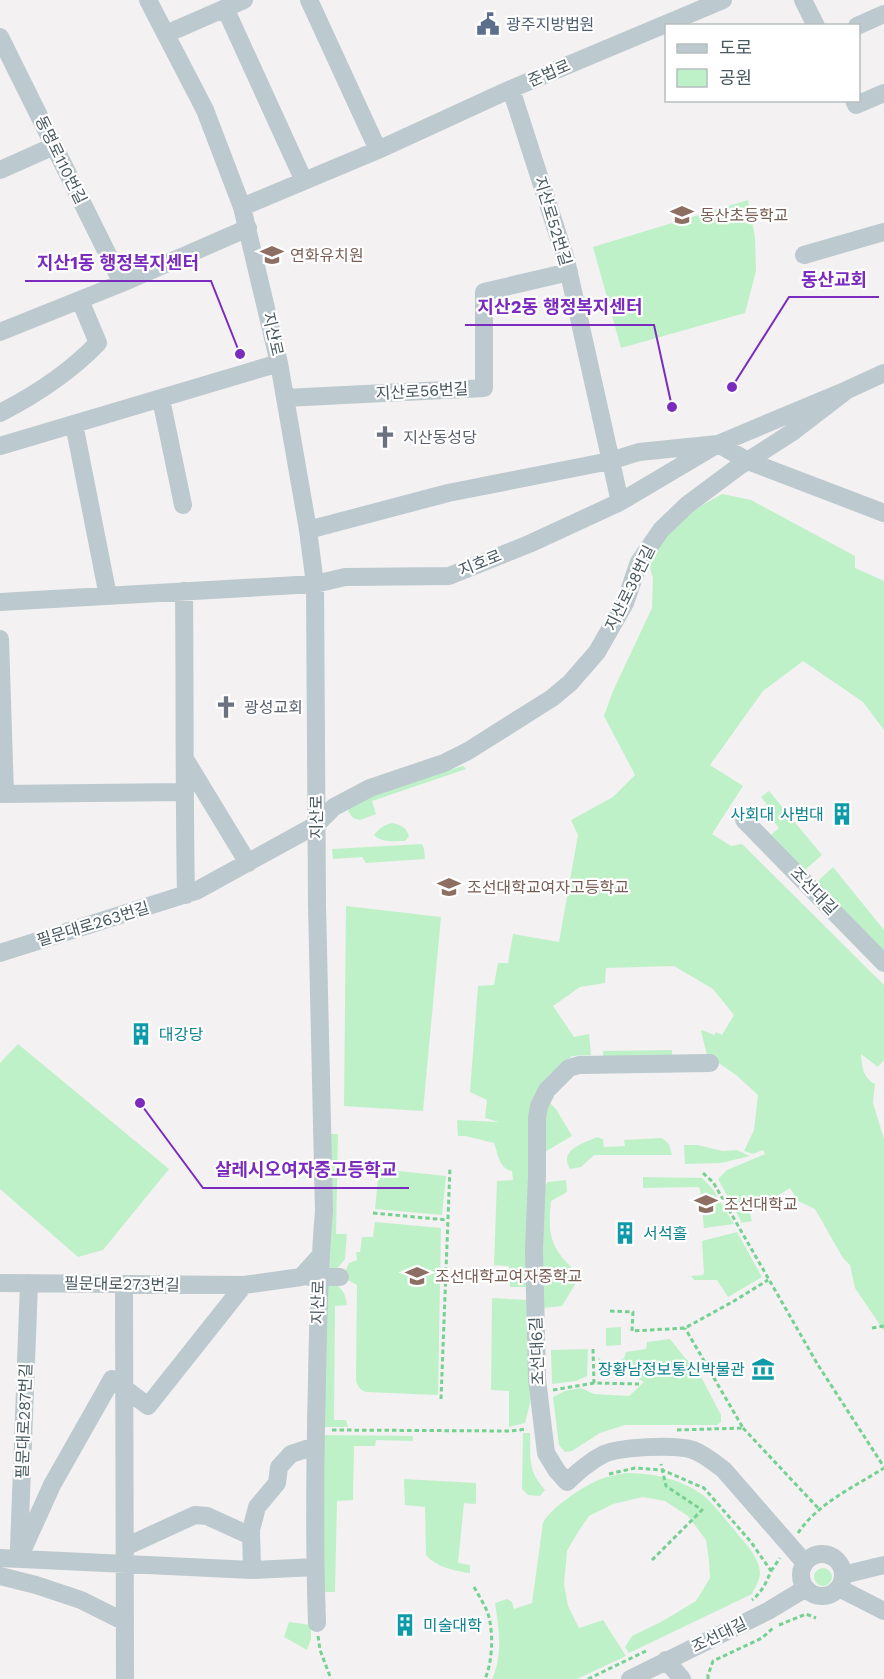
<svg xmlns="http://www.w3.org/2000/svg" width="884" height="1679" viewBox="0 0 884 1679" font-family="'Work Sans','Noto Sans KR',sans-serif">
<rect width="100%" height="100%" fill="#f3f1f1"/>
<path fill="#bff1c9" d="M748 200 755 237 756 271 745 313 621 348 593 247Z
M722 494 751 500 855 556V568L884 581V730L863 702 803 661 763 691 710 765 743 786 712 834 731 846 742 844 884 985V1060L878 1067 861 1054C862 1067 863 1078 875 1084L873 1103 884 1139V1331L855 1288 850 1265 843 1258 815 1209 798 1201 790 1188 750 1213 752 1221 742 1223 718 1179 727 1170 765 1154 763 1150 753 1154 744 1151 754 1130 758 1095 736 1075 707 1055 701 1031 702 1030 714 1035 716 1032 722 1035 734 1015 713 989 674 966 606 968 605 983 580 987 553 1006 574 1037 589 1034 591 1055 572 1056 549 1075 536 1097 528 1287H510L509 1266 494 1265 497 1181 513 1180 512 1171C499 1169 498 1153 494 1143L465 1136H458L457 1120 499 1122 485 1118 487 1100 470 1092 478 986 494 985 498 963H508L513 934 559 942 578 835 571 820 613 797 635 775 604 716 613 691 652 608 653 578 647 557 683 516Z
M463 766 466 769 372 801 376 814 360 820 353 818 348 811 351 806 389 787Z
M769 791 822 855 805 870 771 835 779 828 763 808 767 804 761 797Z
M392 823C401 825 406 827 409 836L405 841C395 841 381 843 374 835 379 828 384 825 392 823Z
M422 844 424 849 425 859 366 863 362 857 333 859 332 849Z
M833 867 884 930V953L816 883Z
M346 906 441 917 423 1111 344 1106Z
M18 1044 169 1169 103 1250 78 1257 0 1189V1063Z
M672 1050V1058L603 1059V1051Z
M548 1101 556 1109 572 1136 543 1153V1113Z
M327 1134H338L336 1234H347L345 1259 336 1270 330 1271 326 1266Z
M597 1137 603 1139 604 1147 625 1146 624 1140 662 1138 669 1144 672 1155H594L581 1167 570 1169C558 1150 584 1143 597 1137Z
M684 1145H697L723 1151 737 1150 750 1156 721 1163 685 1164Z
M379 1169 446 1176 442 1215 375 1209Z
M643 1177 702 1178 712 1188 734 1224 704 1228 700 1189 698 1187 643 1188Z
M566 1180 567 1192 551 1201C547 1240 552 1249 580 1276L562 1306 543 1308 540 1191 548 1182Z
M375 1222 441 1228 438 1395 366 1392C360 1390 358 1387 356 1381L357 1285 346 1279 344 1275 349 1263 357 1260 356 1252H360L362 1237H373Z
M737 1232 762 1277 728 1297 717 1280H694L691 1276 703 1275 704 1273 702 1241Z
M333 1283C342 1288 346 1294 347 1305L335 1306 334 1420H346L348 1427H324L326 1287Z
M492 1298 527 1300 530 1403 525 1423 509 1427V1391L491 1390Z
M621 1327V1345L606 1346V1328Z
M670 1339 685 1358 696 1367 721 1415V1422L717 1425H625L600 1433 572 1451 565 1452 559 1445 553 1397 565 1391 581 1388 594 1394 629 1396 644 1382 630 1374 628 1370 615 1376V1364L624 1358 626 1352 646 1349 647 1342Z
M588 1349 587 1376 576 1381 552 1384 551 1350Z
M598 1357 601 1360 609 1363 610 1377H599Z
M523 1433H530C531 1459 527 1469 545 1490L540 1496 528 1495 522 1489Z
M324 1435 413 1436V1441L376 1440 375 1446H354L353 1500 337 1501 335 1592H321Z
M625 1473C652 1473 677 1478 700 1493 713 1502 729 1524 740 1537 748 1546 760 1560 760 1573 760 1579 755 1588 752 1594L629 1653 625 1647 632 1636 661 1622 696 1601 710 1578 709 1560 706 1540 688 1516 665 1501 643 1497 613 1504 589 1516 578 1532 567 1551 564 1584 568 1606 579 1628 603 1620 626 1656 577 1679H492C503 1655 499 1628 495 1603L507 1599 512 1602 514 1609 532 1603 543 1523C550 1508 585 1485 601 1479 608 1476 617 1475 625 1473Z
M404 1479 476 1483V1504L464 1503 458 1563 470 1565V1573C454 1571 436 1567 426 1555L425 1507 405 1505Z
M814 1577a9 9 0 1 1 18 0a9 9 0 1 1-18 0Z
M289 1622 311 1625V1639L307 1650 284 1637Z"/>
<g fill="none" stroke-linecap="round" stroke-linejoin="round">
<path stroke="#75d192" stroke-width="3" stroke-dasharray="4.5 3" stroke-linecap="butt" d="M703 1173 713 1182 818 1365 884 1467
M373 1213 447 1220
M610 1311 633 1312 632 1331 685 1328 734 1301 768 1280
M872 1328 884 1326
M593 1349 594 1383
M553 1390 594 1383 639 1384
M441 1399 450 1167
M743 1428 819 1509
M332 1430 510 1431 527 1429
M677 1430 743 1428 685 1328
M609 1474 635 1468 662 1470 704 1488 751 1542 771 1571C766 1583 762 1592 752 1600
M798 1533C818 1503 854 1487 884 1468
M652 1560 702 1510 666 1486 661 1464
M771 1571 780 1558
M474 1587C480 1598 488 1609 490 1622 493 1639 492 1663 485 1679
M779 1625 806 1614 816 1618
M318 1636 320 1650 331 1679
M588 1679 646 1651
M708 1679V1675L713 1661 762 1638 773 1628"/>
<path stroke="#bcc9ce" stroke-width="18" d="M148 0 205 110 242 207 279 363 308 530 315 584 317 905 324 1211C319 1267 318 1323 317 1380 315 1461 314 1542 317 1623
M309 0 378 150
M803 0 816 26
M225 8 304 181
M857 26 884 14
M166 34 244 0
M0 37 122 283
M511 89 566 260 620 502
M854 100 856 105 884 93
M0 170 54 146
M242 207 378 150 511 89 723 0
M804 255 884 232
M0 332 122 283 248 228
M285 398 484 388V292L569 272
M161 399 183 505
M0 413C35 395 71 371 98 343L80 300
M74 424 108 596
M0 446 279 363
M308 530 448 493 610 461 639 452 718 444 748 461 884 513
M184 591C185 692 184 793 186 895
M0 602 315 584 345 577 449 576 529 544 620 502 718 444 847 390 884 373
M0 639 5 794
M185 759 248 863
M0 794 184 792
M744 820 884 963
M0 953 196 891 316 825 334 807 370 788 444 763 468 751 552 698 570 683 597 652 625 603 639 562 661 530 687 505 738 467 791 433 847 390
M710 1063 579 1065 569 1068 547 1090 539 1106 537 1118V1176L534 1250 537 1379 546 1453 557 1471 567 1482C579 1471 590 1461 604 1454 621 1447 675 1444 693 1450 704 1454 715 1463 724 1470L805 1563
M309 1277H340
M0 1283 244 1285 301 1277 320 1256
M124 1284 125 1679
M125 1547 195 1515 207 1516 251 1536
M19 1548 29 1283
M801 1575a21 21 0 1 1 42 0a21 21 0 1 1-42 0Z
M0 1558 252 1570 315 1567
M19 1558 52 1485 112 1379 148 1406 244 1285
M252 1570 251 1530 257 1507 277 1483 279 1467 291 1454 315 1446
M843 1575 884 1565
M0 1576 36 1585 81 1600 125 1622
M839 1588 884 1611
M666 1660 682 1679
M630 1679 768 1611 806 1588"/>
</g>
<defs>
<g id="civic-bare" transform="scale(1.8)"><path d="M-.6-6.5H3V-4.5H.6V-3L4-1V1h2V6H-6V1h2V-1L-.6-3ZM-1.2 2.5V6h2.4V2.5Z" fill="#5c6f8a" stroke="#fff" stroke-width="2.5" paint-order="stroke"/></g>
<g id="school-bare" transform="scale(1.8)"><path d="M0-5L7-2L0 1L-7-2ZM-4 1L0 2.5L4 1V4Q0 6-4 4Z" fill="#8d6e63" stroke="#fff" stroke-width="2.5" paint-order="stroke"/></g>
<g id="church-bare" transform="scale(1.8)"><path d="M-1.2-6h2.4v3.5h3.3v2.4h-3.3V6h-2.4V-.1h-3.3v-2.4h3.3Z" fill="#6b7280" stroke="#fff" stroke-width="2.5" paint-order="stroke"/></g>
<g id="building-bare" transform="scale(1.8)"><path d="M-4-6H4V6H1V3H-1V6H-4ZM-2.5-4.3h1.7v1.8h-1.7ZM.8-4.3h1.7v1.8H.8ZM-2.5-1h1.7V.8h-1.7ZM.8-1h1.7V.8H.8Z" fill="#0f9aa8" stroke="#fff" stroke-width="2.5" paint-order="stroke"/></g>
<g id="university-bare" transform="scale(1.8)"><path d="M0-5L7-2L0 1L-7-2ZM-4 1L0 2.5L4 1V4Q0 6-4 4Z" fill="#8d6e63" stroke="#fff" stroke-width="2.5" paint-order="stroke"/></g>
<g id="museum-bare" transform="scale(1.8)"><path d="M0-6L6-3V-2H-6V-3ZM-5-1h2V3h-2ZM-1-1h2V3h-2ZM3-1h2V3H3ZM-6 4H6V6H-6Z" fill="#0f9aa8" stroke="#fff" stroke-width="2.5" paint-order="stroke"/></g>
</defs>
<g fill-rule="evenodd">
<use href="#civic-bare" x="488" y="24"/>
<use href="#school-bare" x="682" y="215"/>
<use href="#school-bare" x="272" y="255"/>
<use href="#church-bare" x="385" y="437"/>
<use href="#church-bare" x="226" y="707"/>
<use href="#building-bare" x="842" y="814"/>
<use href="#school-bare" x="449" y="887"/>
<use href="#building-bare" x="141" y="1034"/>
<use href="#university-bare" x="706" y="1204"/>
<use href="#building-bare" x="625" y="1233"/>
<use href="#school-bare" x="417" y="1276"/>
<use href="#museum-bare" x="763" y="1369"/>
<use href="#building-bare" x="405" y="1625"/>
</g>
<g text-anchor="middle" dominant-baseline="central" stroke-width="4.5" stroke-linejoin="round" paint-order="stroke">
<g font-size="16" fill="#4e5e75" stroke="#fff" text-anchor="start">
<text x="506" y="24">광주지방법원</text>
</g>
<g font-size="16" fill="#48595f" stroke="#fff">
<text transform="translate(549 73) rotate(-23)">준법로</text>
<text transform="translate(61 160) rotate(64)">동명로110번길</text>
<text transform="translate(553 221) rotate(73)">지산로52번길</text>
<text transform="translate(273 334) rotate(77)">지산로</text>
<text transform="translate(422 391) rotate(-3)">지산로56번길</text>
<text transform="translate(480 563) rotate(-22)">지호로</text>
<text transform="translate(630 588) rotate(-64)">지산로38번길</text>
<text transform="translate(316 817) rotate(-90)">지산로</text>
<text transform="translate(814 891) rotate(46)">조선대길</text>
<text transform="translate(93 924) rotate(-17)">필문대로263번길</text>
<text transform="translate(122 1284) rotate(1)">필문대로273번길</text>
<text transform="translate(318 1302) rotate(-89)">지산로</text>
<text transform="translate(537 1351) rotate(-92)">조선대6길</text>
<text transform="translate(24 1421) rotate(-88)">필문대로287번길</text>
<text transform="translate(719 1635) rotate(-26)">조선대길</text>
</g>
<g font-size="16" fill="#785e54" stroke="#fff" text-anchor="start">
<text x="700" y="215">동산초등학교</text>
<text x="290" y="255">연화유치원</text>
<text x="467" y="887">조선대학교여자고등학교</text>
<text x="724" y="1204">조선대학교</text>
<text x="435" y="1276">조선대학교여자중학교</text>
</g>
<g font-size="16" fill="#5b616d" stroke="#fff" text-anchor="start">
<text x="403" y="437">지산동성당</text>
<text x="244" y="707">광성교회</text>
</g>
<g font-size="16" fill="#0d838f" stroke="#fff" text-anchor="start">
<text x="824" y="814" text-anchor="end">사회대 사범대</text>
<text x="159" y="1034">대강당</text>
<text x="643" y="1233">서석홀</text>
<text x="745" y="1369" text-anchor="end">장황남정보통신박물관</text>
<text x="423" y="1625">미술대학</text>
</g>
</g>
<path fill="none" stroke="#7b2cbf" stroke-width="2" d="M240 354L211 281H25M732 387L789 297H879M672 407L654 325H465M140 1103L203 1188H409"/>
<g fill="#7b2cbf" stroke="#fff" stroke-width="2">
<circle cx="240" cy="354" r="6"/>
<circle cx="732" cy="387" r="6"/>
<circle cx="672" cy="407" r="6"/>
<circle cx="140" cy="1103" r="6"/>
</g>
<g font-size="18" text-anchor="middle" font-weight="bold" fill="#7b2cbf" stroke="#fff" stroke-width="4.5" stroke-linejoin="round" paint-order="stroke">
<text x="118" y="269">지산1동 행정복지센터</text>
<text x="834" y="286">동산교회</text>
<text x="560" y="313">지산2동 행정복지센터</text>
<text x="306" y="1176">살레시오여자중고등학교</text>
</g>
<rect x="665" y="24" width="195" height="78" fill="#ffffff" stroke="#b6bdbf" stroke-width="1.5"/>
<rect x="677" y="44" width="30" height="9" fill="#bcc9ce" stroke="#b6bdbf" stroke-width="1.5"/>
<text x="719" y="54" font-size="18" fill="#48595f">도로</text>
<rect x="677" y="69" width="30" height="18" fill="#bff1c9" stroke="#b6bdbf" stroke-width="1.5"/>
<text x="719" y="84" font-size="18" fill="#48595f">공원</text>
</svg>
